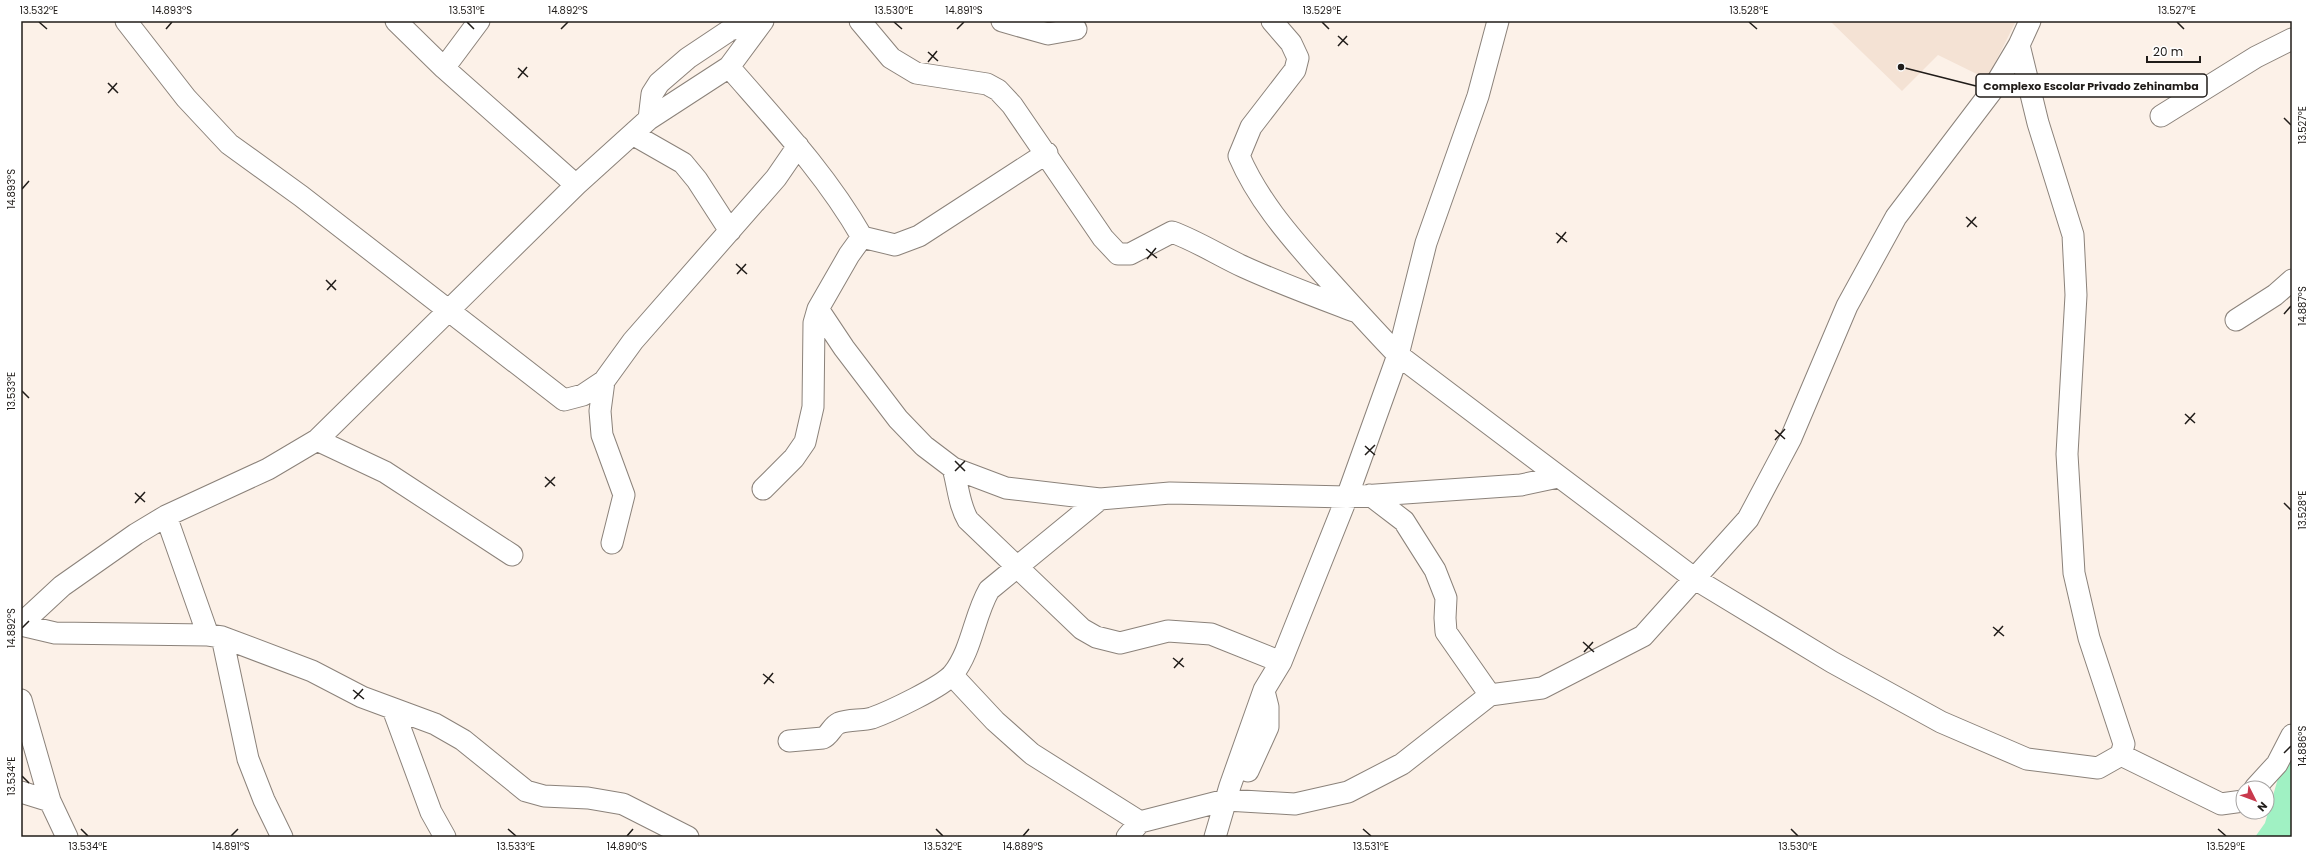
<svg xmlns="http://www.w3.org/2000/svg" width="2313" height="858" viewBox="0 0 2313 858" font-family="Poppins,sans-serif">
<rect width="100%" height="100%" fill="#fcf1e8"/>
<path fill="#f4e2d4" d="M1830 21H2016L1987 79 1938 55 1902 91Z"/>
<path fill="#a0f1c3" d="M2292 735V837H2255L2265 823 2288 744Z"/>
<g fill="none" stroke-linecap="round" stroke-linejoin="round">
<g stroke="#8b827a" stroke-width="23">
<path id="street" d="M126 21 186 98 229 144 301 196 564 400 583 395 604 381 633 341 776 178 798 146
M396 21 444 68 576 185
M860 21 891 58 916 73 987 84 998 90 1012 105 1103 238 1118 254H1130L1172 232C1197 241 1220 256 1244 267 1279 283 1317 297 1354 311
M1002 21 1048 34 1076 29
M1272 21 1291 43 1298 58 1295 70 1251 127 1239 156C1257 198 1287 233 1317 267 1344 297 1370 326 1398 355L1695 579 1832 662 1941 722 2027 759 2098 768 2121 755 2124 744 2089 638 2074 573 2067 454 2076 295 2073 235 2038 123 2019 45
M729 67C776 121 826 174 862 237L849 255 818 309 814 323 813 407 805 442 794 458 763 489
M444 68 479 21
M2161 116 2256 57 2292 39
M649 119 652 94 659 83 688 58 730 30 761 21
M634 135 683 163 697 180 730 231
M862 237 895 245 919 236 1047 153
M818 309 844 348 898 419 924 446 953 468 1006 488 1100 499 1170 493 1347 497 1521 485 1558 477
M2236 320 2275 295 2292 280
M604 381 600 411 602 435 624 495 612 543
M317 440 385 472 512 555
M953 468C958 486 959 505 968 520L1082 629 1096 637 1120 643 1168 631 1211 634 1281 662
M1370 495 1404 521 1435 570 1446 598 1445 618 1446 632 1490 695
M166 516 208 635
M21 624 62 586 136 534 166 516 268 469 317 440 576 185 649 119 729 67 763 21
M21 625 55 633 208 635 222 637 312 671 362 697 435 724 463 740 526 791 544 796 588 798 623 804 688 837
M222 637 248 759 264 800 282 837
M952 675 995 721 1032 754 1140 822
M21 700 50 801 67 837
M393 709 431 812 445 837
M789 741 823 738C830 735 832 726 839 723 849 719 862 721 872 718 889 712 942 687 953 674 972 650 974 616 989 590L1100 499
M2121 755 2221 804 2243 801
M1248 771 1268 727V707L1265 695
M2255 788 2277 764 2292 735
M21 792 50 801
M1127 837 1140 822 1226 800 1295 804 1348 792 1402 764 1490 695 1542 688 1643 636 1748 519 1791 438 1847 306 1896 217 1991 92 2019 45 2030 21
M1215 837 1230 786 1264 690 1281 662 1347 497 1398 355 1426 243 1478 96 1498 21"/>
</g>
<use href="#street" stroke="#fff" stroke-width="21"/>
</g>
<path fill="none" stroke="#201c19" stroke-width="1.5" d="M39 22 47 29M467 22 474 29M894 22 902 29M1322 22 1329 29M1749 22 1757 29M2177 22 2184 29M166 29 172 22M561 29 568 22M957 29 964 22M1338 36 1348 45M1338 46 1347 36M928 52 938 61M928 62 937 51M518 68 528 77M518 78 527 67M108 83 118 93M108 93 117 83M2284 118 2291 125M22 189 29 181M1966 217 1977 227M1967 227 1976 217M1556 233 1567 242M1557 243 1566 232M1146 249 1157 258M1147 259 1156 248M736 264 747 274M737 274 746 264M326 280 336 290M327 290 336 280M2284 314 2291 306M22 391 29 398M2185 414 2195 423M2185 424 2195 413M1775 430 1785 439M1775 440 1785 429M1365 446 1375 455M1365 455 1375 445M955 461 965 471M955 471 965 461M545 477 555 486M545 487 555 477M135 493 145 502M135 503 145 492M2284 503 2291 510M1993 627 2004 636M22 628 29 621M1994 636 2003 626M1583 642 1594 652M1584 652 1593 642M1173 658 1184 667M1174 668 1183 658M763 674 774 683M764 684 773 673M353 690 364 699M354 699 363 689M2284 753 2291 746M22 776 29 783M81 829 88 836M508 829 516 836M936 829 943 836M1363 829 1371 836M1791 829 1798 836M2218 829 2226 836M231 836 238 829M627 836 633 829M1023 836 1029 829"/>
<path fill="none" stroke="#201c19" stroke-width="1.5" d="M1901 67L1976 86"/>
<circle fill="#201c19" stroke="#fff" stroke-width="1.5" cx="1901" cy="67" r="4"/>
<rect fill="#fff" stroke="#201c19" stroke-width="1.5" x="1976" y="74" width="231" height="23" rx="4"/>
<g font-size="11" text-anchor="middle" font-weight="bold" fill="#201c19">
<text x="2091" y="90">Complexo Escolar Privado Zehinamba</text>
</g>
<rect width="2313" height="858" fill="none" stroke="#ffffff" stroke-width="44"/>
<g transform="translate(2255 800) rotate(132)"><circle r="19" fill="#ffffff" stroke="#a6a4a3"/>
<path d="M0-3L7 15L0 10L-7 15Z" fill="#c9394d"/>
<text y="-6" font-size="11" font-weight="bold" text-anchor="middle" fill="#201c19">N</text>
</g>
<path d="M2147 56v6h53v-6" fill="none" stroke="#201c19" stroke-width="2"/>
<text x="2153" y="56" font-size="12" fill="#201c19" stroke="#ffffff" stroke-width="3" paint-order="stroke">20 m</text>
<rect x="22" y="22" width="2269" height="814" fill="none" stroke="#201c19" stroke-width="1.5"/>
<g font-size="10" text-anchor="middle" fill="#201c19">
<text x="39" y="14">13.532°E</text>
<text x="172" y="14">14.893°S</text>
<text x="467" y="14">13.531°E</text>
<text x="568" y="14">14.892°S</text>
<text x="894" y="14">13.530°E</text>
<text x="964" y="14">14.891°S</text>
<text x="1322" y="14">13.529°E</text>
<text x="1749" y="14">13.528°E</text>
<text x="2177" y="14">13.527°E</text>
<text transform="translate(2302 125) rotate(-90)" y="4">13.527°E</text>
<text transform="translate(11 189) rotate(-90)" y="4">14.893°S</text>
<text transform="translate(2302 306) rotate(-90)" y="4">14.887°S</text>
<text transform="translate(11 391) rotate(-90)" y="4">13.533°E</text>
<text transform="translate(2302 510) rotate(-90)" y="4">13.528°E</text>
<text transform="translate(11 628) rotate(-90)" y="4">14.892°S</text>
<text transform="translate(2302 746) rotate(-90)" y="4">14.886°S</text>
<text transform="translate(11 776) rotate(-90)" y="4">13.534°E</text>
<text x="88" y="850">13.534°E</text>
<text x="231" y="850">14.891°S</text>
<text x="516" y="850">13.533°E</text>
<text x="627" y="850">14.890°S</text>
<text x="943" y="850">13.532°E</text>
<text x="1023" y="850">14.889°S</text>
<text x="1371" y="850">13.531°E</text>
<text x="1798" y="850">13.530°E</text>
<text x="2226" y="850">13.529°E</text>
</g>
</svg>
